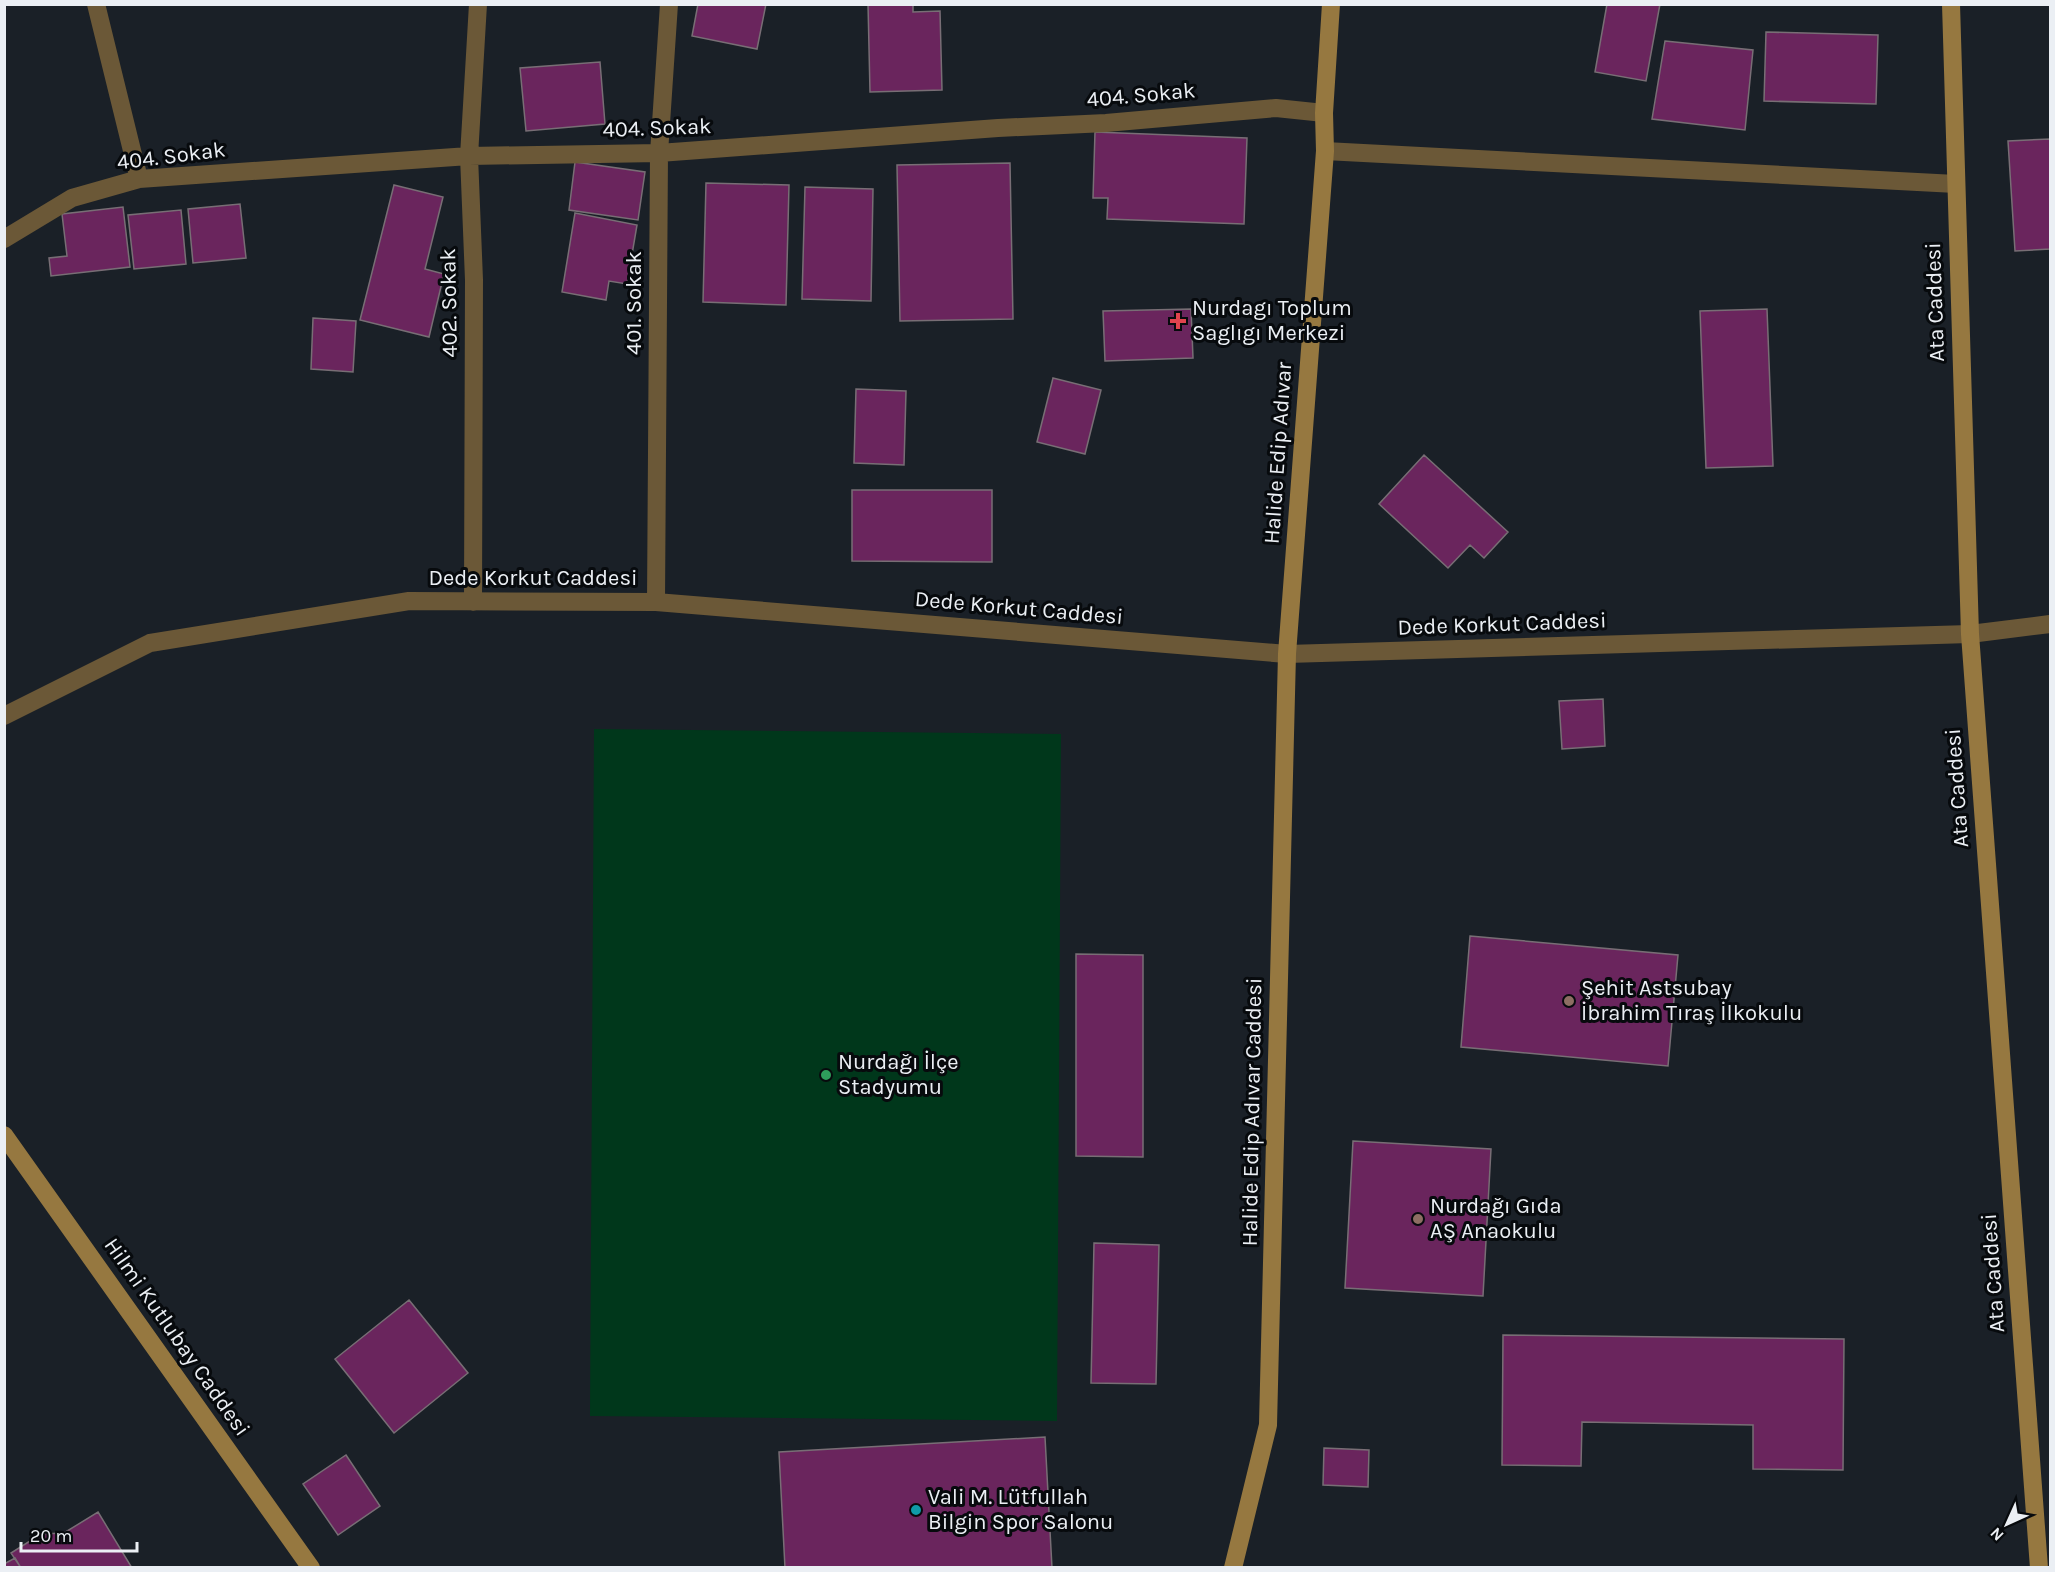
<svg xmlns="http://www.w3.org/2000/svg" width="2055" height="1572" viewBox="0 0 2055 1572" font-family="Karla,sans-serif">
<rect width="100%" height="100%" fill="#1a2027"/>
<path fill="#00371b" d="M594 729 1061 734 1057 1421 590 1416Z"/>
<path fill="#6a255d" stroke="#786e75" stroke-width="1.5" d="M698 4H766L757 49 692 36Z
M868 4H913V12L940 11 942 90 870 92Z
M1607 4H1660L1646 81 1595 72Z
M1766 32 1878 35 1876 104 1764 101Z
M1665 41 1753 50 1745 130 1652 119Z
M600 62 605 124 526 131 520 68Z
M1095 132 1247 138 1244 224 1107 219 1108 198H1093Z
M2050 139V249L2015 251 2008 141Z
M575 162 645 172 638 220 569 210Z
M1010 163 1013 319 900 321 897 165Z
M706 183 789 185 786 305 703 302Z
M394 185 443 197 425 269 444 274 429 337 360 320Z
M805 187 873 189 871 301 802 299Z
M240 204 246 258 193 263 188 209Z
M123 207 130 267 51 276 49 258 67 256 62 214Z
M181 210 186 264 134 269 128 215Z
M575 213 637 225 627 284 609 281 606 300 562 292Z
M1191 309 1193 358 1105 361 1103 311Z
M1767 309 1773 466 1706 468 1700 311Z
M313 318 356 321 353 372 311 369Z
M1053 378 1101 390 1085 454 1037 442Z
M856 389 906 391 904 465 854 463Z
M1424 455 1508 532 1484 558 1470 545 1448 568 1379 504Z
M852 490H992V562L852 561Z
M1603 699 1605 746 1562 749 1559 701Z
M1470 936 1678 955 1668 1066 1461 1047Z
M1076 954 1143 955V1157L1076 1156Z
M1353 1141 1491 1149 1483 1296 1345 1288Z
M1094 1243 1159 1245 1156 1384 1091 1383Z
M409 1300 468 1373 394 1433 335 1359Z
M1503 1335 1844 1339 1843 1470 1753 1469V1425L1582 1422 1581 1466 1502 1465Z
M1045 1437 1052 1568H785L779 1452Z
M1324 1448 1369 1450 1368 1487 1323 1485Z
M346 1455 380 1506 338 1535 303 1484Z
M98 1512 132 1568H21L11 1553 41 1534 64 1533Z
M15 1558 21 1568H4V1564Z"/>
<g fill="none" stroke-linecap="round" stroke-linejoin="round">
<path stroke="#6b5837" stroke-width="18" d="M96 4 139 179
M1325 151 1956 184
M4 239 72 198 139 179 469 156 659 153 998 128 1106 123 1276 108 1324 113
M473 602 474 280 469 156 478 4
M656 602 659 153 669 4
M4 716 150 643 409 601 656 602 1287 654 1970 634 2050 624"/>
<path stroke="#967840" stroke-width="18" d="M1951 4 1970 634 2039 1568
M4 1135 311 1568
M1233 1568 1268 1425 1287 654 1325 151 1324 113 1331 4"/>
</g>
<path fill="#e0444e" stroke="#070a0d" stroke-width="2" d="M1175 312h6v6h6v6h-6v6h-6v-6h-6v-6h6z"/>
<g fill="#8d6e63" stroke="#070a0d" stroke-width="2">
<circle cx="1569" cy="1001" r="6"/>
<circle cx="1418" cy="1219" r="6"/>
</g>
<circle fill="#2e9e5b" stroke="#070a0d" stroke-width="2" cx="826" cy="1075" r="6"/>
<circle fill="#0f9aa8" stroke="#070a0d" stroke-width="2" cx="916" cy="1510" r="6"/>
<g text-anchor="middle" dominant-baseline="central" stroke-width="6" stroke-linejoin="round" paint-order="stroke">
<g font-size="22" fill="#ebeff4" stroke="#070a0d">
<text transform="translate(1141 95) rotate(-5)">404. Sokak</text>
<text transform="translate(657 128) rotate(-2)">404. Sokak</text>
<text transform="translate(171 156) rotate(-7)">404. Sokak</text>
<text transform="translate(1935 302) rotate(-92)">Ata Caddesi</text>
<text transform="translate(449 303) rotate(-91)">402. Sokak</text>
<text transform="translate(634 303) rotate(-90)">401. Sokak</text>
<text transform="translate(1278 453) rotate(-86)">Halide Edip Adıvar</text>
<text x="533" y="578">Dede Korkut Caddesi</text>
<text transform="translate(1019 608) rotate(5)">Dede Korkut Caddesi</text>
<text transform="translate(1502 624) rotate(-2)">Dede Korkut Caddesi</text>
<text transform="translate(1957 788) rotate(-94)">Ata Caddesi</text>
<text transform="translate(1252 1112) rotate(-89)">Halide Edip Adıvar Caddesi</text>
<text transform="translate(1993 1273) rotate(-94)">Ata Caddesi</text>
<text transform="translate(177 1337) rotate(55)">Hilmi Kutlubay Caddesi</text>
</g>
<g font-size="22" fill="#ebeff4" stroke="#070a0d" text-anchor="start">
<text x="1192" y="308">Nurdagı Toplum<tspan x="1192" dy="25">Saglıgı Merkezi</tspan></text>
<text x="1581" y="988">Şehit Astsubay<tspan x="1581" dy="25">İbrahim Tıraş İlkokulu</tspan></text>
<text x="838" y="1062">Nurdağı İlçe<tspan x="838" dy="25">Stadyumu</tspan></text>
<text x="1430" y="1206">Nurdağı Gıda<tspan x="1430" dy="25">AŞ Anaokulu</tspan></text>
<text x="928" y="1497">Vali M. Lütfullah<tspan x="928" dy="25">Bilgin Spor Salonu</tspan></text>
</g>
</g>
<rect width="2055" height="1572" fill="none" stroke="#ebeff4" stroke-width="12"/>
<g transform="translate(2007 1524) rotate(225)" stroke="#070a0d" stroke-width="4.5" paint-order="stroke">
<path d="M0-4.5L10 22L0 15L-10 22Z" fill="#ebeff4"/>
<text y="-9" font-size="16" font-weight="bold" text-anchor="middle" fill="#ebeff4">N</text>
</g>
<path d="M21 1542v9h116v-9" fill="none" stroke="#ebeff4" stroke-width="3"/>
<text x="30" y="1542" font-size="18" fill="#ebeff4" stroke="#070a0d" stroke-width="4.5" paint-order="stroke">20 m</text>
</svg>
